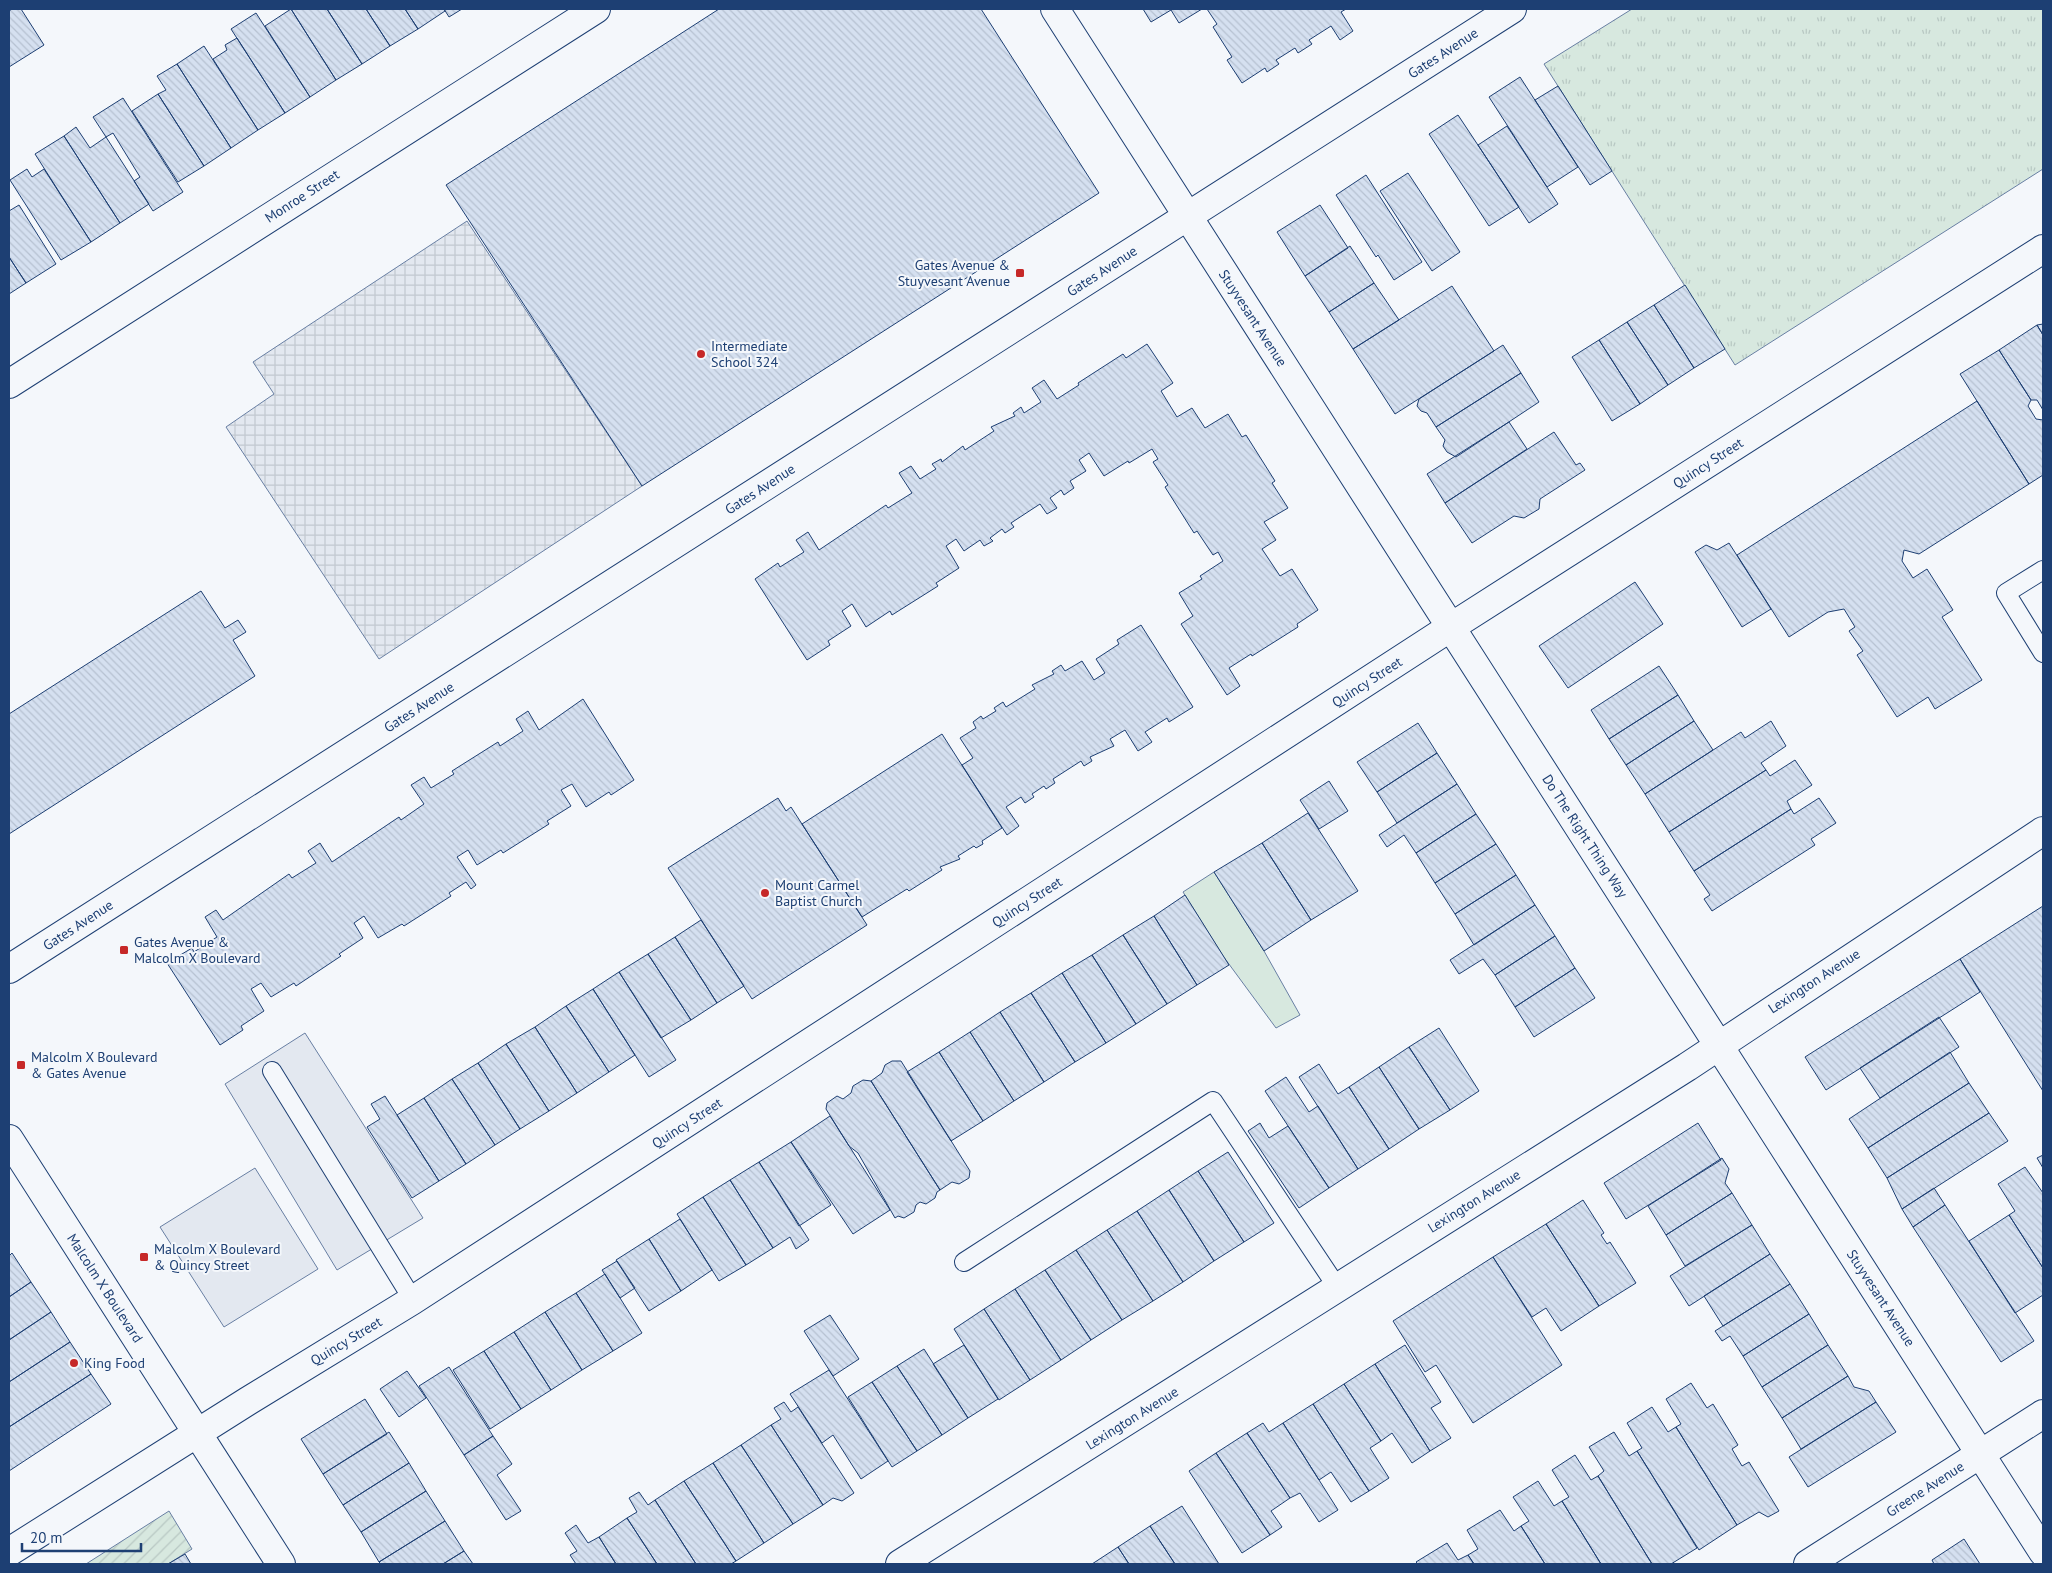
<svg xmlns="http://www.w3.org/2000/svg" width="2052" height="1573" viewBox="0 0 2052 1573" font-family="'PT Sans',sans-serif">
<defs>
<pattern id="park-tufts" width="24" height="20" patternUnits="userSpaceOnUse" patternTransform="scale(1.25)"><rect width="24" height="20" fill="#d7e8df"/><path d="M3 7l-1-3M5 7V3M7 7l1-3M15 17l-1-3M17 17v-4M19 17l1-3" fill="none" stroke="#b8c8c3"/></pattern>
<pattern id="garden-furrows" width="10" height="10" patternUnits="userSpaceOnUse" patternTransform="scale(1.25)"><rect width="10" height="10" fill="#d7e8df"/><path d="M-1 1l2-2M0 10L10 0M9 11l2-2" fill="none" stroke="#b8c8c3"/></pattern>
<pattern id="plaza-grid" width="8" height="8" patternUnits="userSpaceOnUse" patternTransform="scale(1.25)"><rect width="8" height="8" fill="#e3e8f0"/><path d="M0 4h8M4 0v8" fill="none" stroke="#c2c8d1"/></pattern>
<pattern id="building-back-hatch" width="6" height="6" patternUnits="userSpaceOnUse" patternTransform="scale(1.25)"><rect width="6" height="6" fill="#d5e0f0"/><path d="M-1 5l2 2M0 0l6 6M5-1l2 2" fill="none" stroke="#b6c1d1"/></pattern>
</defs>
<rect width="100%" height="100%" fill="#f4f7fb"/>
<path fill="#d7e8df" stroke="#687fa3" d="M1214 872 1264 951 1300 1015 1276 1028 1223 956 1183 892Z"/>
<path fill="url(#park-tufts)" stroke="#687fa3" d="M1632 9H2043V169L1735 365 1544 64Z"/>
<path fill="url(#garden-furrows)" stroke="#687fa3" d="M169 1511 192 1549 168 1564H86Z"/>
<path fill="#e3e8f0" stroke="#687fa3" d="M305 1033 423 1218 337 1270 225 1084Z
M255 1168 318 1269 224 1327 160 1227Z"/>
<path fill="url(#plaza-grid)" stroke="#687fa3" d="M467 221 642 486 379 659 226 427 274 394 253 362Z"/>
<path fill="url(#building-back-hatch)" stroke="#1d3f73" d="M12 9H21L44 45 9 67V11Z
M291 9H327L362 64 336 80Z
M291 9 336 80 310 97 265 26Z
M327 9H366L390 46 362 64Z
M366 9H405L418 29 390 46Z
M405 9H444L445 11 418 29Z
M444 9H462L449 17Z
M719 9H981L1099 193 642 486 446 185Z
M1143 9H1202L1179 23 1171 10 1151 22Z
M1207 9H1346L1341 12 1353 31 1340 40 1331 26 1309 40 1312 44 1298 53 1295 48 1276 60 1279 64 1267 72 1265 68 1242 83 1227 60 1232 57 1213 27 1217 24Z
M256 13 310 97 285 113 231 29Z
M237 38 285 113 258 130 213 59 227 50 225 45Z
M204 46 258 130 231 148 177 64Z
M177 64 231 148 204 166 158 94 166 90 157 76Z
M1520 77 1578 167 1547 187 1489 97Z
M1558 86 1612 171 1590 185 1535 100Z
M158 94 204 166 178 182 132 111Z
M123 98 183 192 153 211 134 181 140 177 113 133 106 137 93 117Z
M1458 115 1519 207 1489 226 1429 134Z
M1507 126 1558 204 1529 223 1478 145Z
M76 127 90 148 106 137 149 204 120 223 64 136Z
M64 136 120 223 91 242 35 154Z
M27 169 32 177 44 169 91 242 61 260 10 180Z
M1408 173 1460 252 1432 271 1380 191Z
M1366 175 1422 262 1394 280 1378 255 1376 257 1336 195Z
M19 205 56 264 26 283 9 257V211Z
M1320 205 1348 248 1305 276 1277 232Z
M1350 246 1374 283 1329 312 1305 276Z
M9 257 26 283 9 294Z
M1374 283 1399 320 1353 349 1329 312Z
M1685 285 1725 349 1694 368 1654 305Z
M1452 286 1494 351 1395 414 1353 349Z
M1654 305 1694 368 1668 385 1627 322Z
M1627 322 1668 385 1640 404 1599 340Z
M2043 324V335L2037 325Z
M2037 325 2043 335V410L2037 400H2031L1999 350Z
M1599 340 1640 404 1612 421 1572 357Z
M1147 344 1173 383 1161 391 1177 417 1192 408 1205 428 1228 414 1242 437 1246 435 1275 481 1272 483 1288 508 1264 522 1276 540 1262 549 1280 576 1292 569 1318 610 1297 624 1298 627 1252 656 1251 654 1229 668 1240 686 1227 695 1181 624 1193 616 1179 593 1202 579 1200 576 1223 561 1218 552 1213 555 1197 531 1194 533 1165 487 1168 485 1153 462 1158 459 1152 449 1129 463 1128 461 1104 476 1089 453 1079 460 1086 471 1070 481 1074 488 1064 495 1061 490 1050 498 1057 508 1047 514 1040 504 1011 523 1014 527 1005 533 1002 529 990 538 993 541 984 546 980 540 964 551 956 539 946 546 959 568 936 583 938 586 892 615 890 611 866 627 852 604 842 611 851 626 828 641 830 645 807 660 755 579 778 563 780 567 804 552 796 540 808 532 819 550 886 505 888 508 912 493 899 473 911 466 920 479 936 469 932 464 941 459 942 462 963 446 965 450 994 431 991 427 1015 416 1013 413 1021 407 1024 413 1041 402 1032 388 1044 380 1057 399 1079 385 1078 383 1123 354 1126 358Z
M1503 345 1521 373 1436 427 1427 413 1421 411 1417 406 1419 399Z
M1999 350 2031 400 2028 406 2036 419 2043 420V475L2029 484 1960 374Z
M1521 373 1539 402 1456 457 1447 452 1443 446 1445 440 1436 427Z
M1977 401 2029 484 1919 554 1904 550 1902 561 1913 578 1927 569 1953 610 1942 617 1982 680 1935 709 1928 697 1897 717 1857 655 1863 651 1849 631 1855 627 1844 609 1828 612 1789 637 1737 555Z
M1509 422 1527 449 1445 503 1427 474Z
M1554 432 1576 465 1580 463 1585 470 1540 499 1539 509 1524 518 1514 516 1472 543 1445 503Z
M1729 543 1771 609 1742 627 1695 552 1706 545 1717 550Z
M1635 582 1663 624 1568 688 1539 646Z
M201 591 225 628 238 620 246 632 233 640 255 676 9 834V714Z
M1141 625 1193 707 1169 722 1167 718 1145 732 1152 742 1138 751 1125 730 1110 739 1114 746 1090 757 1092 761 1084 766 1081 761 1053 779 1055 783 1046 789 1044 786 1032 794 1034 797 1025 803 1021 797 1006 807 1019 826 1007 835 962 765 973 758 960 738 976 728 973 722 981 716 983 719 996 711 994 708 1003 702 1006 707 1035 689 1032 685 1054 674 1052 671 1061 665 1065 671 1082 661 1094 680 1105 673 1096 659 1119 644 1117 640Z
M1659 666 1678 695 1609 739 1591 710Z
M1678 695 1694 721 1626 765 1609 739Z
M583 699 634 780 611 795 609 792 586 807 572 784 561 790 571 806 547 821 549 824 503 853 501 850 477 865 468 850 457 857 476 885 471 889 466 882 449 893 451 896 404 926 402 924 378 938 364 916 354 923 363 938 339 954 341 956 296 986 294 983 271 997 261 983 251 989 264 1011 241 1026 243 1030 220 1045 167 963 192 948 194 952 217 937 205 917 216 910 223 920 289 874 292 878 316 863 308 851 320 843 332 862 399 817 401 820 424 804 411 785 424 777 431 788 454 774 452 771 498 742 500 746 523 731 516 719 528 711 539 730Z
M1694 721 1713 750 1645 794 1626 765Z
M1771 721 1786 746 1761 763 1766 770 1669 832 1645 794 1741 732 1745 738Z
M1418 723 1437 753 1377 792 1357 762Z
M942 734 1002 828 982 841 983 844 976 848 974 846 958 856 960 859 940 867 942 870 909 891 907 889 862 917 802 824Z
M1437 753 1457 784 1397 823 1377 792Z
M1795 760 1812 785 1787 801 1791 809 1694 871 1669 832 1766 770 1770 776Z
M1329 781 1348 811 1319 829 1300 800Z
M1457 784 1476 814 1416 853 1404 835 1387 847 1379 835Z
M778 798 786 811 791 807 867 925 752 999 668 868Z
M1819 798 1836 823 1811 839 1815 845 1712 911 1704 899 1710 895 1694 871 1791 809 1794 814Z
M1308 813 1358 891 1311 920 1262 843Z
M1476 814 1496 844 1435 883 1416 853Z
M1262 843 1311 920 1264 951 1214 872Z
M1496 844 1516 875 1455 914 1435 883Z
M1516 875 1535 905 1474 945 1455 914Z
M1185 895 1229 965 1197 985 1154 916Z
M1535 905 1555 936 1495 975 1483 959 1459 974 1450 960Z
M2043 906V1091L1960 959Z
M1154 916 1197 985 1167 1004 1123 935Z
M701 920 744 986 717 1003 675 937Z
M1123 935 1167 1004 1136 1024 1092 955Z
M1555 936 1575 968 1515 1007 1495 975Z
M675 937 717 1003 691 1020 648 954Z
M648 954 691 1020 661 1038 619 972Z
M1092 955 1136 1024 1106 1043 1062 973Z
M1960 959 1980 992 1826 1090 1805 1057Z
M1575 968 1595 998 1534 1037 1515 1007Z
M619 972 676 1060 649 1077 593 989Z
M1062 973 1106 1043 1075 1062 1031 993Z
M593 989 635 1055 609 1072 566 1006Z
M1031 993 1075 1062 1044 1082 1000 1012Z
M566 1006 609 1072 577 1093 535 1027Z
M1000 1012 1044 1082 1014 1101 970 1032Z
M1939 1017 1959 1047 1880 1098 1860 1068Z
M535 1027 577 1093 549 1111 506 1044Z
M1439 1028 1479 1091 1450 1110 1409 1047Z
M970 1032 1014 1101 983 1121 939 1052Z
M506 1044 549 1111 520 1129 478 1063Z
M1409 1047 1450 1110 1419 1129 1379 1067Z
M939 1052 983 1121 951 1141 907 1072Z
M1950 1052 1969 1083 1868 1148 1849 1119Z
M892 1061H901L970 1171 969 1178 959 1184 952 1182 940 1190 871 1081 882 1073 885 1065Z
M478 1063 520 1129 495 1145 452 1079Z
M1319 1064 1338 1094 1349 1087 1389 1149 1358 1169 1299 1077Z
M1379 1067 1419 1129 1389 1149 1349 1087Z
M1286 1077 1309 1112 1318 1106 1358 1169 1329 1188 1265 1091Z
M452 1079 495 1145 466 1164 424 1098Z
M863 1080 871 1081 940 1190 937 1192 935 1198 926 1204 920 1202 916 1205 914 1212 904 1218 898 1216 895 1218 858 1153 849 1146 826 1109 827 1103 837 1096 843 1099 851 1093 853 1086Z
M1969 1083 1989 1113 1887 1178 1868 1148Z
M385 1096 439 1181 412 1198 367 1127 380 1119 371 1104Z
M424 1098 466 1164 439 1181 397 1115Z
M1989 1113 2008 1141 1902 1209 1887 1178Z
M830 1116 890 1210 853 1234 791 1142Z
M1260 1123 1269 1138 1288 1126 1329 1188 1299 1208 1248 1131Z
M1698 1123 1721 1160 1626 1219 1604 1183Z
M791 1142 831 1205 799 1226 759 1162Z
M1228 1152 1274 1223 1244 1242 1198 1171Z
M2043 1155V1168L2037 1158Z
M1722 1158 1729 1169 1725 1183 1732 1193 1666 1235 1648 1206Z
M759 1162 809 1240 796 1249 790 1237 773 1248 730 1180Z
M2025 1167 2043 1193V1268L2009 1215 2015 1211 1998 1184Z
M1198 1171 1244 1242 1214 1261 1169 1190Z
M730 1180 773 1248 746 1265 703 1197Z
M1934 1188 1945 1205 1913 1227 1902 1209Z
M1169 1190 1214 1261 1183 1282 1137 1211Z
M1732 1193 1752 1225 1685 1266 1666 1235Z
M703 1197 746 1265 719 1281 677 1214Z
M1583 1200 1604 1233 1601 1235 1607 1244 1610 1242 1636 1283 1599 1306 1546 1224Z
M1945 1205 2034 1341 2001 1362 1913 1227Z
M1137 1211 1183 1282 1153 1301 1107 1230Z
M2009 1215 2043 1268V1295L2015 1313 1969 1241Z
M680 1219 712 1270 681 1291 649 1239Z
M1546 1224 1599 1306 1561 1331 1546 1308 1532 1317 1493 1257Z
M1752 1225 1770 1254 1689 1306 1670 1276Z
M1107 1230 1153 1301 1122 1320 1076 1250Z
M649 1239 681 1291 649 1311 616 1260Z
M1076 1250 1122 1320 1091 1340 1045 1270Z
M12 1253 31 1282 9 1297V1256Z
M1770 1254 1790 1284 1723 1326 1704 1296Z
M1493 1257 1562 1365 1473 1423 1436 1365 1425 1372 1393 1321Z
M617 1261 635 1288 620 1298 602 1270Z
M1045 1270 1091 1340 1061 1360 1015 1289Z
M605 1274 642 1333 613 1351 576 1293Z
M31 1282 51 1312 9 1340V1297Z
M1790 1284 1809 1314 1743 1356 1730 1336 1722 1341 1715 1331Z
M1015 1289 1061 1360 1030 1380 984 1309Z
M576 1293 613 1351 582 1370 545 1312Z
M984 1309 1030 1380 999 1400 954 1329Z
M51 1312 70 1342 9 1382V1340Z
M545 1312 582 1370 551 1390 514 1332Z
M1809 1314 1828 1345 1762 1387 1743 1356Z
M830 1315 859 1359 833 1376 804 1331Z
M514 1332 551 1390 521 1409 484 1351Z
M70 1342 91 1374 9 1427V1382Z
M964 1345 998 1399 968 1418 933 1364Z
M1405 1345 1441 1402 1431 1408 1451 1438 1430 1451 1375 1364Z
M1828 1345 1848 1376 1782 1418 1762 1387Z
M924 1349 968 1418 942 1435 897 1366Z
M484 1351 521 1409 490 1429 453 1370Z
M1375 1364 1430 1451 1412 1463 1392 1433 1381 1441 1344 1384Z
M897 1366 942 1435 917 1451 872 1382Z
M449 1367 493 1436 464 1455 419 1386Z
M829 1370 888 1461 861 1479 833 1435 822 1443 790 1394Z
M407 1371 426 1398 399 1417 380 1389Z
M91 1374 111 1404 9 1471V1427Z
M1848 1376 1854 1387 1869 1391 1876 1402 1801 1449 1782 1418Z
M872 1382 917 1451 892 1467 848 1397Z
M1691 1383 1707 1408 1713 1404 1738 1445 1732 1449 1742 1466 1749 1462 1779 1511 1768 1517 1759 1512 1737 1525 1676 1427 1681 1424 1666 1399Z
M1344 1384 1381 1441 1370 1448 1389 1478 1369 1491 1313 1404Z
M365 1399 387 1434 323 1474 301 1439Z
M784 1402 791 1412 798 1407 854 1493 842 1501 833 1498 823 1505 771 1425 781 1419 774 1408Z
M1876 1402 1896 1432 1808 1487 1789 1457Z
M1313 1404 1369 1491 1351 1502 1331 1472 1319 1480 1283 1423Z
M1652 1407 1668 1432 1676 1427 1737 1525 1699 1550 1637 1451 1642 1448 1627 1423Z
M1263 1423 1269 1432 1283 1423 1338 1510 1319 1522 1300 1493 1290 1498 1247 1433Z
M771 1425 823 1505 793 1524 741 1445Z
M389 1432 409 1463 343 1505 323 1474Z
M1614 1432 1629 1456 1637 1451 1697 1548 1671 1564H1652L1598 1476 1604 1471 1589 1447Z
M1247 1433 1290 1498 1271 1511 1282 1527 1270 1535 1216 1453Z
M493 1436 512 1464 497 1475 521 1511 506 1520 464 1455Z
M741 1445 793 1524 764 1543 713 1463Z
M1216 1453 1270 1535 1242 1553 1189 1471Z
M1575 1455 1591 1480 1598 1476 1652 1564H1601L1562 1501 1569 1497 1552 1470Z
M409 1463 426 1491 361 1532 343 1505Z
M713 1463 764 1543 736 1561 684 1481Z
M684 1481 736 1561 731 1564H696L655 1500Z
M1538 1481 1554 1506 1562 1501 1601 1564H1545L1521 1526 1529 1521 1513 1497Z
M426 1491 445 1521 379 1562 361 1532Z
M639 1492 648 1505 655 1500 696 1564H657L627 1518 637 1512 629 1498Z
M1182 1506 1219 1564H1175L1150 1526Z
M1500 1510 1514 1531 1521 1526 1545 1564H1474L1468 1555 1478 1549 1467 1530Z
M627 1518 657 1564H616L599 1537Z
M445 1521 464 1551 443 1564H381L379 1562Z
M576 1525 588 1543 599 1537 616 1564H576L570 1555 577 1551 565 1533Z
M1150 1526 1175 1564H1129L1118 1547Z
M1964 1539 1980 1564H1934L1932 1560Z
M1447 1543 1458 1560 1468 1555 1474 1564H1418L1416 1562Z
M1118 1547 1129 1564H1092Z
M464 1551 473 1564H443Z
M185 1554 191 1564H168Z"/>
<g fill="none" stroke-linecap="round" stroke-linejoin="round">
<g stroke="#1d3f73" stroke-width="20">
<path id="service" d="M2043 570 2006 593 2043 653
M272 1071 413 1300
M964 1262 1213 1101 1337 1287"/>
</g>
<g stroke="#1d3f73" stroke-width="30">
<path id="minor" d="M1055 9 2043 1552
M9 384 596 9
M9 969 1512 9
M9 1139 281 1564
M9 1552 248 1401 413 1300 1451 627 2043 249
M900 1564 1687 1067 2043 831
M1808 1564 2043 1414"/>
</g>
<use href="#service" stroke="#f4f7fb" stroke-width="18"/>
<use href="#minor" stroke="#f4f7fb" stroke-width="28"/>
</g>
<g fill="#c62828" stroke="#f4f7fb" stroke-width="2">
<rect x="1015" y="268" width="10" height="10" rx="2.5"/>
<circle cx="701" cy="354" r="5"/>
<circle cx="765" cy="893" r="5"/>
<rect x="119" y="945" width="10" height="10" rx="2.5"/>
<rect x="16" y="1060" width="10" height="10" rx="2.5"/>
<rect x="139" y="1252" width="10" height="10" rx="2.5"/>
<circle cx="74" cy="1363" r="5"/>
</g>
<g text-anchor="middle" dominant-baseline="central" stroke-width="4" stroke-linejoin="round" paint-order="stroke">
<g font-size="14" fill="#1d3f73" stroke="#f4f7fb">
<text transform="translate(1443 53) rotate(-33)">Gates Avenue</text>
<text transform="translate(302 196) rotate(-33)">Monroe Street</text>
<text transform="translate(1102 271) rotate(-33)">Gates Avenue</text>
<text transform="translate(1253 318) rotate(57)">Stuyvesant Avenue</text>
<text transform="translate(1708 463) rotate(-33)">Quincy Street</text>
<text transform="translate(760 489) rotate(-33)">Gates Avenue</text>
<text transform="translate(1367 682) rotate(-33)">Quincy Street</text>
<text transform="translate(419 707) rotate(-33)">Gates Avenue</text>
<text transform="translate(1585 836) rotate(57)">Do The Right Thing Way</text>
<text transform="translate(1027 902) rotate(-33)">Quincy Street</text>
<text transform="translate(78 925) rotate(-33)">Gates Avenue</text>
<text transform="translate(1814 981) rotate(-33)">Lexington Avenue</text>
<text transform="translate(687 1123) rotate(-33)">Quincy Street</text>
<text transform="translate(1474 1201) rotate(-32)">Lexington Avenue</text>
<text transform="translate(105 1288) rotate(57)">Malcolm X Boulevard</text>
<text transform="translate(1881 1298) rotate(57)">Stuyvesant Avenue</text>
<text transform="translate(346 1341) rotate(-31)">Quincy Street</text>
<text transform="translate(1132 1418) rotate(-32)">Lexington Avenue</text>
<text transform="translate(1925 1489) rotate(-33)">Greene Avenue</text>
</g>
<g font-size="14" fill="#1d3f73" stroke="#f4f7fb" text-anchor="start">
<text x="1010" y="265" text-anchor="end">Gates Avenue &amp;<tspan x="1010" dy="16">Stuyvesant Avenue</tspan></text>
<text x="711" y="346">Intermediate<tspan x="711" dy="16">School 324</tspan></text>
<text x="775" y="885">Mount Carmel<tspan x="775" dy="16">Baptist Church</tspan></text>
<text x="134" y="942">Gates Avenue &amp;<tspan x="134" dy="16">Malcolm X Boulevard</tspan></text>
<text x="31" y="1057">Malcolm X Boulevard<tspan x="31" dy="16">&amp; Gates Avenue</tspan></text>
<text x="154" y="1249">Malcolm X Boulevard<tspan x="154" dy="16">&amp; Quincy Street</tspan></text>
<text x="84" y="1363">King Food</text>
</g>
</g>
<rect width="2052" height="1573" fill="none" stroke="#1d3f73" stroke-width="20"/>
<path d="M22 1543v8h119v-8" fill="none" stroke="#1d3f73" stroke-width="2.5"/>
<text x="30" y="1543" font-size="15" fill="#1d3f73" stroke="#f4f7fb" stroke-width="4" paint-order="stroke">20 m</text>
</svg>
